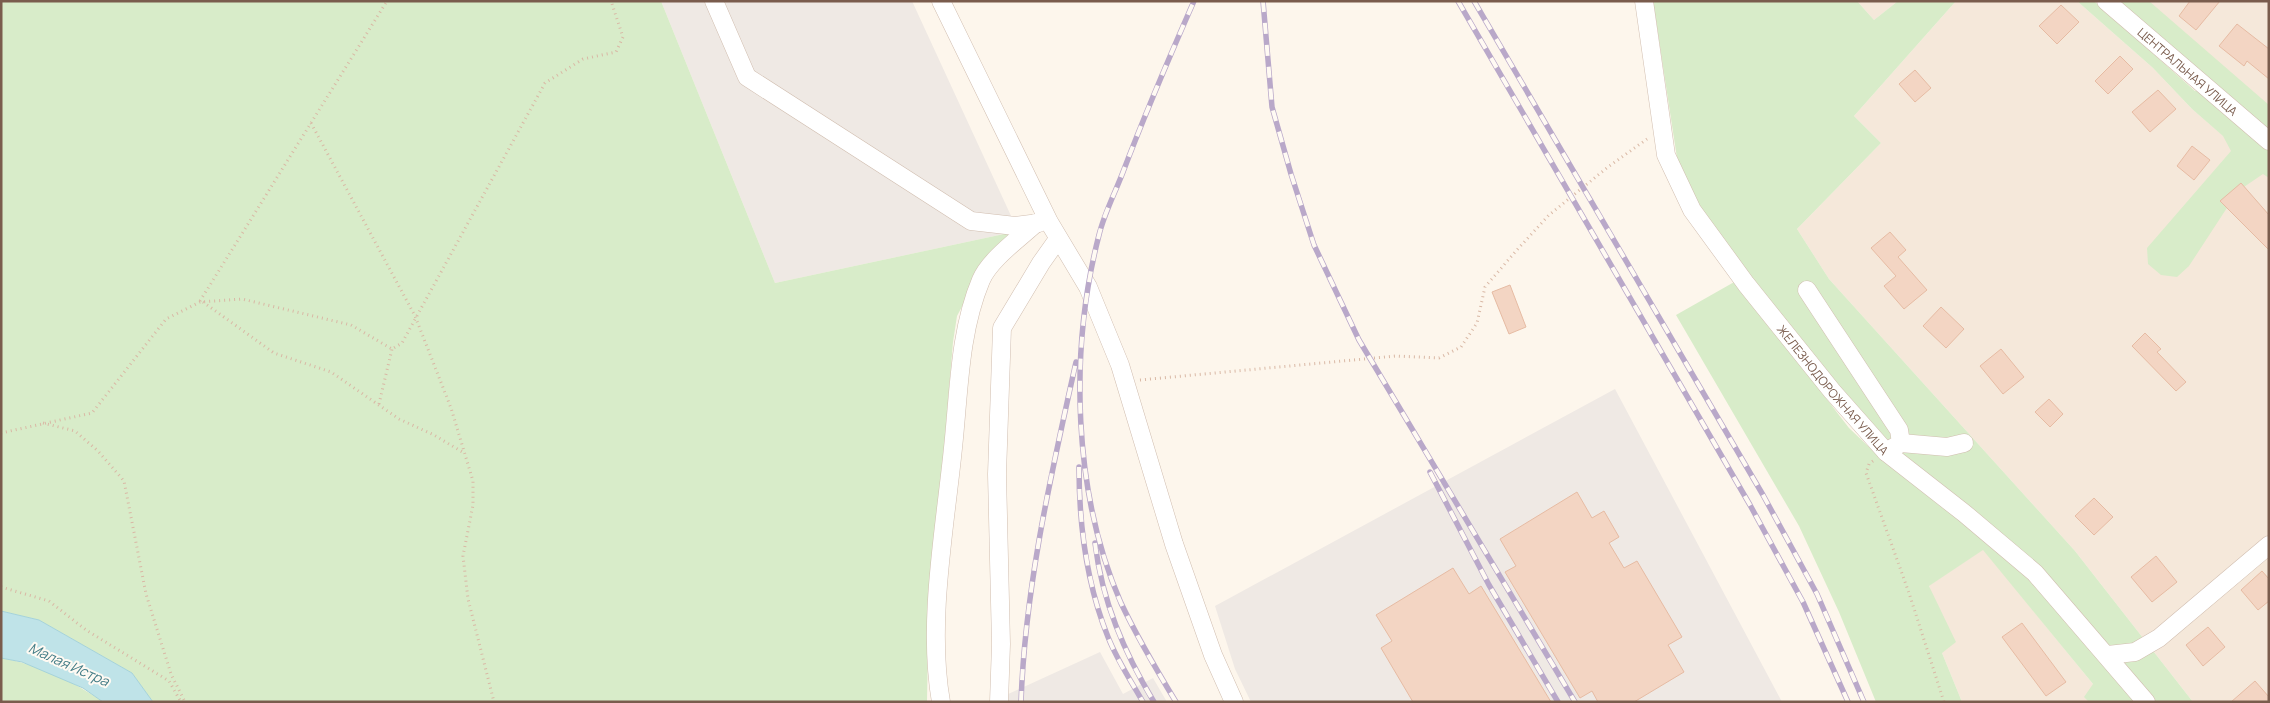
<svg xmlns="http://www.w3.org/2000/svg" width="2270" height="703" viewBox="0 0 2270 703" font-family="Manrope,sans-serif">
<rect width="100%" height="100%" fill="#fdf6ec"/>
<path fill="#f5e8da" d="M1857 1H1898L1874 20Z
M1956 1H2077L2153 68 2192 109 2269 175V702H2193L2075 551 1829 279 1797 229 1881 143 1854 116Z
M2139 1H2269V112Z
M1983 549 2097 689 2106 702H1962L1942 653 1929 585Z"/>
<path fill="#efe9e4" d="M661 1H912L1018 231 775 283Z
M1615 389 1782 702H1251L1235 669 1215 606Z
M1100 652 1123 694 1153 678 1167 702H991Z"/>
<path fill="#d8ecc9" d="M1 1H661L775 283 1018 231 974 284 957 316 953 342 928 644 927 702H153L132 673 39 620 1 611Z
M1653 1H1857L1874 20 1898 1H1956L1854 116 1881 143 1797 229 1829 279 2075 551 2193 702H2152L2030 580 2136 702H2089L2084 697 2093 684 1983 550 1929 586 1956 642 1942 653 1962 702H1876L1839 612 1799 526 1676 315 1736 281 1849 428 1887 464 1890 451 1788 330 1689 191 1677 158Z
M2077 1H2094L2195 91 2204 89 2269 145V178L2263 174 2238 191 2189 266 2177 277 2161 275 2148 264 2147 248 2231 151 2223 136 2192 109 2153 68Z
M2118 1H2149L2269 105V131Z
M1 658C37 664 73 681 103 702H1Z"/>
<path fill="#bfe3e8" stroke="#a5d3da" d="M1 611 39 620 132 673 153 702H103L83 688 22 662 1 658Z"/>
<path fill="#f3d5c3" stroke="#e6bba3" d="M2190 1H2220L2196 30 2179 16Z
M2061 5 2079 22 2057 44 2039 26Z
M2237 24 2269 49V79L2247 61 2244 66 2219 46Z
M2120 56 2133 69 2108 94 2095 81Z
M1915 70 1931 88 1915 102 1899 84Z
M2158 90 2176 109 2150 132 2132 112Z
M2192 146 2210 160 2194 180 2177 166Z
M2241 183 2269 215V250L2220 201Z
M1890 232 1906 250 1898 257 1927 290 1904 309 1884 286 1896 276 1871 248Z
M1510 285 1526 327 1509 334 1492 292Z
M1941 307 1964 329 1946 348 1923 326Z
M2145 333 2161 349 2157 352 2186 382 2176 391 2132 346Z
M2001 349 2024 377 2003 394 1980 366Z
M2049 399 2063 414 2050 427 2035 412Z
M1577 492 1592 518 1604 511 1619 537 1609 543 1624 568 1637 561 1682 637 1668 645 1684 672 1634 702H1598L1592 691 1580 698 1505 572 1516 566 1500 539Z
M2094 498 2113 517 2094 535 2075 516Z
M2156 556 2177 582 2152 602 2131 577Z
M1453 568 1469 594 1481 586 1551 702H1413L1381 648 1392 641 1376 615Z
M2262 571 2269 579V601L2258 610 2241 590Z
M2022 623 2066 682 2046 696 2002 637Z
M2208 627 2225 647 2203 666 2186 645Z
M2255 681 2269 697V702H2231Z"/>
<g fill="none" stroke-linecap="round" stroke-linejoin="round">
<g stroke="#d1beb0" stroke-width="19">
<g id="minor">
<path d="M714 1 747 77 971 221 1015 226 1039 223"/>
<path d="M941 1 1049 222 1088 287 1120 365 1174 544 1213 655 1234 702"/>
<path id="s1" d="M1644 1 1666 155 1692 210 1746 284 1832 391 1886 452 1964 513 2035 573 2146 702"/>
<path id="s2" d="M2106 1 2269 141"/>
<path d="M1807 290 1899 430 1901 443 1886 452"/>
<path d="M1901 443 1947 447 1964 443"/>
<path d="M2108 655 2135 652 2159 638 2269 545"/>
<path d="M941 702C927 623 945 528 953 448 959 393 959 332 981 280 990 259 1020 238 1036 223"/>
<path d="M999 702 1001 644 997 474 1002 328 1041 263 1058 239"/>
</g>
</g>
<path stroke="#d9b8a5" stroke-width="3" stroke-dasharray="1 4" stroke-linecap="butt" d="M311 123 415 316 451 408 473 481V505L463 556 468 599 494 702
M200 301 387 1
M203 302 274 353 331 372 399 419 434 435 464 453
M1140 380 1396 356 1439 358 1461 347 1477 323 1485 287 1516 251 1549 215 1608 167 1647 139
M379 404 392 349
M43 423 75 431 98 451 124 481 146 594 171 674 185 702
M1 433 92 413 166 319 200 302 242 299 351 325 392 349 402 343 545 83 583 59 616 52 623 37 611 1
M1873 461 1869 464 1866 473 1909 593 1944 702
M1 587 49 601 86 630 169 681 181 702"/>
<use href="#minor" stroke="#fff" stroke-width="18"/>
<g stroke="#b9a8c9" stroke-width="5.5">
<path id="rail" d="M1263 1 1272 107 1291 174 1314 245 1359 340 1575 702
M1458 1 1750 505 1803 602 1848 702
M1474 1 1763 495 1817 594 1864 702
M1079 467C1079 523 1087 585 1108 637 1117 660 1131 681 1143 702
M1430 472 1489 585 1558 702
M1095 543C1102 601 1124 652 1154 702
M1021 702C1025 587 1051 475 1076 362
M1176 702C1156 669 1137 637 1121 603 1073 493 1069 351 1099 235 1104 214 1115 193 1123 172 1145 114 1169 58 1194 1"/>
</g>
<use href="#rail" stroke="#fffaf3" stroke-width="4" stroke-dasharray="11" stroke-linecap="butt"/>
</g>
<g text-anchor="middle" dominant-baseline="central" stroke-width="4" stroke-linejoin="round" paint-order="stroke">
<g font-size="12" fill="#7a5c4d" stroke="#fffaf3">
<text stroke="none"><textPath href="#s2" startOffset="108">ЦЕНТРАЛЬНАЯ УЛИЦА</textPath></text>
<text stroke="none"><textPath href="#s1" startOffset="445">ЖЕЛЕЗНОДОРОЖНАЯ УЛИЦА</textPath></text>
</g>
<g font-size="14" font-style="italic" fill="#437c86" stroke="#fffaf3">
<text transform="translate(69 664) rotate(24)">Малая Истра</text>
</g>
</g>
<rect width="2270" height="703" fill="none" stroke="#7a5c4d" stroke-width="5"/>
</svg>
